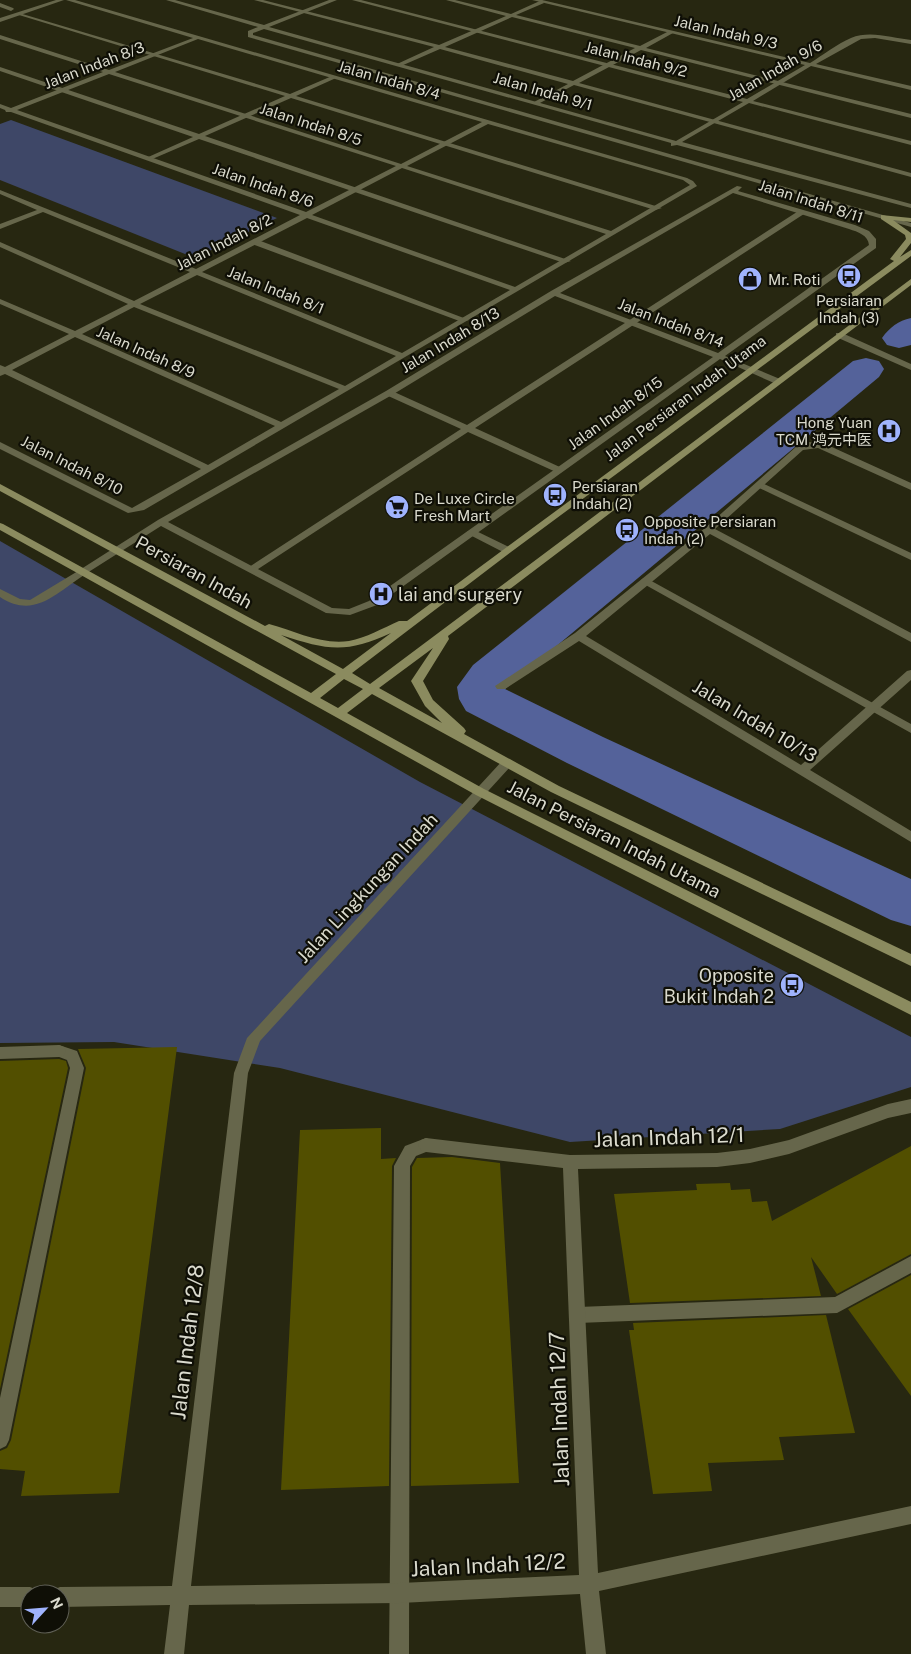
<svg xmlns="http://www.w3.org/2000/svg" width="911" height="1654" viewBox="0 0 911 1654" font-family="'Public Sans','Noto Sans SC',sans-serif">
<rect width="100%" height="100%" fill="#272711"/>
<path fill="#3e4767" d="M11 120 277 218 195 258 0 180V124Z
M0 541 420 782 911 1037V1087L780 1129 570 1142 280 1068 114 1042 0 1043Z"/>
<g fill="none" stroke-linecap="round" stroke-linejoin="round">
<path fill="#54629a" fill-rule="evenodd" d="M911 318V345L899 348 887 345 882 338C890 327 898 321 911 318Z
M866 358 879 361 884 369 879 377 505 689 603 737 911 879V926L891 920 567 763 466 711 459 699 457 687 473 665 853 361Z"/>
</g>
<path fill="#524f00" d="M177 1047 119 1493 21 1496 25 1471 0 1469V1451L7 1448 11 1440 86 1068 78 1049Z
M59 1059 66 1061 68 1068 0 1389V1061Z
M381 1128V1159L396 1158 392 1166 389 1486 281 1490 300 1130Z
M911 1146V1254L837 1294 811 1257 821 1296 630 1303 614 1194 697 1190 696 1184 730 1183 731 1190 750 1189 752 1202 767 1201 772 1221Z
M452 1157 500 1163 519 1483 411 1486 412 1167 417 1158Z
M911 1275V1396L848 1309Z
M826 1315 855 1433 779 1437 784 1460 708 1463 712 1491 653 1494 629 1330H634L633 1323Z"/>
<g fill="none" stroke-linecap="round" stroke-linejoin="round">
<path fill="#66664b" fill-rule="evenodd" d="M254 0H263L439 45 506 16 446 0H455L511 14 542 0 544 3 516 15 640 46 669 31H673V33L646 48 911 114V118L641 50 579 83 911 173V177L574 85 538 104H534V102L568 84 440 49 401 66H397V64L434 47ZM512 17 635 48 573 81 445 47Z
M0 3 13 8 14 9 11 11 0 7Z
M19 13 290 94 332 76H336V78L296 96 662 208 655 210 291 98 205 136 571 261 564 263 199 139 150 160H146V158L193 137 0 71V67L199 134 285 96 19 15Z
M800 210 807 212 475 428 562 468V472H556L468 432 255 571 251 572 246 569 461 429 386 395V391H392L467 425Z
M252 240H258L469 320 462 322 252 244Z
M760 482 911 553V560L757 487V483Z
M472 529 511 548 512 550 507 553 503 552 468 534 467 532Z
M83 568 88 571 87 573C57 592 35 620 0 597V589L20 599 30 600Z
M646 578 911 724V733L642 583 641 581 642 579Z
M59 1045 77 1051 84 1068 9 1440 6 1446 0 1449V1398L70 1068 67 1060 54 1055 52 1051 54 1047Z
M426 1138 431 1140 434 1145 431 1150 416 1156 410 1166 409 1654H389L394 1166 405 1146Z
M911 1256V1273L837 1313 578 1323 572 1321 570 1315 572 1309 578 1307 835 1297Z"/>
<path fill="#66664b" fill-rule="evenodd" d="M56 0H64L0 22V18Z
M66 0H75L687 178 693 181 697 186 144 510 128 513 0 449V442L132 508 201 469 5 374 0 376V365L5 367 69 334 0 304V299L75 331 128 304 0 247V242L134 301 190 272 43 212 0 229V224L37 210 0 194V190L196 269 300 215 11 112H6L5 110 0 108V104L11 108 103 72 0 39V35L109 70 193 38ZM198 39 482 122 401 164 115 72ZM109 74 396 166 306 212 17 110ZM488 124 683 180 690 185 611 231 407 166ZM402 168 606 234 515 287 312 215ZM307 218 510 290 402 353 202 272ZM197 275 396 356 345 386 140 304ZM134 307 339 389 281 422 82 334ZM75 337 275 426 208 465 12 370Z
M166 0H175L264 25 329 0H337L269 27 676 141 743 102 352 0H361L747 99 805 65 532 0H542L810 63C823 55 837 44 851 38 870 30 892 38 911 40V44L875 38 861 39 816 64 911 86V90L811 66 753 101 911 141V145L749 103 682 142 911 204V208L677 145 671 146V143L264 29 253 33V35L911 223V227L248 37V31L258 27Z
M737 186 742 187 738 191 855 225 869 231 876 239V248L725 356 780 379V383H774L720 359 377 605 350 615 326 613 161 526 87 573 83 574 78 571 158 520 386 391 551 291ZM733 193 849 229C858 232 868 235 869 245L718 353 560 293ZM555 296 713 357 369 601 349 609 332 608 168 522 392 395Z
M836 333H842L911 364V370L836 337Z
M808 442 823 443 911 483V490L818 448 803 450 715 529 911 633V642L710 534 586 636 801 765 907 671 911 670V680L810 770 911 831V842L579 641 505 689H497L495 686 575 633 705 528 797 446Z
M507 759 511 760 513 763 511 766 260 1041 248 1073 191 1586 400 1583 579 1575 563 1168 426 1152 421 1150 418 1145 421 1140 426 1138 570 1155 717 1153 750 1149 789 1140 888 1104 911 1099V1113L888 1118 789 1154 750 1163 717 1167 578 1169 598 1573 911 1506V1524L599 1591 606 1654H586L580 1594 400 1603 189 1605 184 1654H164L170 1605 60 1607V1594H52L53 1590 60 1587 172 1586 234 1073 247 1038 503 760Z
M59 1045 64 1047 66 1051 64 1055 59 1057 0 1059V1047Z
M0 1587H30L37 1590 38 1594H30V1607H0Z"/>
<path fill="#8b8b5f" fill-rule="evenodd" d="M881 215 911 218V222L893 220 911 233V243L900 257 911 250V256L511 552 352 673 370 684 911 279V285L448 636 449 639 423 681 433 700 464 728 466 731 464 734 559 786 911 954V966L551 792 372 694 347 713 484 789 911 1002V1015L476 795 0 530V523L3 524 311 693 336 674 0 491V484L265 626 269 624C295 631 321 645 349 641 366 638 383 628 399 621H407L894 261 890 259 906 239 905 235 881 219ZM391 633 343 669 281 635C327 650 346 654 391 633ZM433 648 411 681 425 706 442 723 379 688ZM344 679 363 689 338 708 320 698Z"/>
</g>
<defs>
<g id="bus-disc" transform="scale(1.25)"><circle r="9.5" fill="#9fb3fd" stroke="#0f0f06"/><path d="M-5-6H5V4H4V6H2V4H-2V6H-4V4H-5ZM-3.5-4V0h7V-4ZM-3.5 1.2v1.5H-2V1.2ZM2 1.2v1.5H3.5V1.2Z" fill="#111"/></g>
<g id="shop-disc" transform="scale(1.25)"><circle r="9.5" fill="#9fb3fd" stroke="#0f0f06"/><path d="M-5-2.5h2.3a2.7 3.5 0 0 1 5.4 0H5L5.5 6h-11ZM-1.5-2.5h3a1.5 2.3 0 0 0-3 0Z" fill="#111"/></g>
<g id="hospital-disc" transform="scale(1.25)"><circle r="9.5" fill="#9fb3fd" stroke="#0f0f06"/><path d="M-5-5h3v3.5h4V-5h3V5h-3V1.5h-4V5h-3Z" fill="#111"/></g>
<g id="supermarket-disc" transform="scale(1.25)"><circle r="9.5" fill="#9fb3fd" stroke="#0f0f06"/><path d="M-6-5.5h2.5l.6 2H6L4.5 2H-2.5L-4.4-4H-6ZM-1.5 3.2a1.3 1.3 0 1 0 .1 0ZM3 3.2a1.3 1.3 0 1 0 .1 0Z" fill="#111"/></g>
</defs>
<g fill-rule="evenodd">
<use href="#bus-disc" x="849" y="276"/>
<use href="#shop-disc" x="750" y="279"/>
<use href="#hospital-disc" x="889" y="431"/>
<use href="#bus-disc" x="555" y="495"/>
<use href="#supermarket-disc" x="397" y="507"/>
<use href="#bus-disc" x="627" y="530"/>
<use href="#hospital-disc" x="381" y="594"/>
<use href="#bus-disc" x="792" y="985"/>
</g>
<g text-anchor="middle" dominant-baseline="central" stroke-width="4.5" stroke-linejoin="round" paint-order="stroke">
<g font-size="15" fill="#dadacd" stroke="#0f0f06">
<text transform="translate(726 32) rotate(13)">Jalan Indah 9/3</text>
<text transform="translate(636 59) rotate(14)">Jalan Indah 9/2</text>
<text transform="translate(94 65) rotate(-21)">Jalan Indah 8/3</text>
<text transform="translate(775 70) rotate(-30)">Jalan Indah 9/6</text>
<text transform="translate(389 80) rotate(16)">Jalan Indah 8/4</text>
<text transform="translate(543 91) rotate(16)">Jalan Indah 9/1</text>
<text transform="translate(311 124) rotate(18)">Jalan Indah 8/5</text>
<text transform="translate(263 185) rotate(19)">Jalan Indah 8/6</text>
<text transform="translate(811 201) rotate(18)">Jalan Indah 8/11</text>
<text transform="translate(224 242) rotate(-27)">Jalan Indah 8/2</text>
<text transform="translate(276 290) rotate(22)">Jalan Indah 8/1</text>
<text transform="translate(671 323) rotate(21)">Jalan Indah 8/14</text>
<text transform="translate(450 340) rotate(-31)">Jalan Indah 8/13</text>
<text transform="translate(146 352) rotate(24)">Jalan Indah 8/9</text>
<text transform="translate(685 398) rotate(-37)">Jalan Persiaran Indah Utama</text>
<text transform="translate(615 413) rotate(-36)">Jalan Indah 8/15</text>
<text transform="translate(72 465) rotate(27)">Jalan Indah 8/10</text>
</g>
<g font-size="15" fill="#dadacd" stroke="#0f0f06" text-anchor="start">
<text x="768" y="279">Mr. Roti</text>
<text x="849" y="300" text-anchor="middle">Persiaran<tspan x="849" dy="17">Indah (3)</tspan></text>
<text x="872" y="422" text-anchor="end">Hong Yuan<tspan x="872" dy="17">TCM 鸿元中医</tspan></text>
<text x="572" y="486">Persiaran<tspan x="572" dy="17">Indah (2)</tspan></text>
<text x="414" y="498">De Luxe Circle<tspan x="414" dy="17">Fresh Mart</tspan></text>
<text x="644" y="521">Opposite Persiaran<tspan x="644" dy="17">Indah (2)</tspan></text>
</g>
<g font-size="18" fill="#dadacd" stroke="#0f0f06">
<text transform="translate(194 572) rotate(29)">Persiaran Indah</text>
<text transform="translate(755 721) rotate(31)">Jalan Indah 10/13</text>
<text transform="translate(614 839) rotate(27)">Jalan Persiaran Indah Utama</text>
<text transform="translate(367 888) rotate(-47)">Jalan Lingkungan Indah</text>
</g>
<g font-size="18" fill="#dadacd" stroke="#0f0f06" text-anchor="start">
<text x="398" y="594">lai and surgery</text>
<text x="774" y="975" text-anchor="end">Opposite<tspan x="774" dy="21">Bukit Indah 2</tspan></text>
</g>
<g font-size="21" fill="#dadacd" stroke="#0f0f06">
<text transform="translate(669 1137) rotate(-2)">Jalan Indah 12/1</text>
<text transform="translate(187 1342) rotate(-83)">Jalan Indah 12/8</text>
<text transform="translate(559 1409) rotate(-92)">Jalan Indah 12/7</text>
<text transform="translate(488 1565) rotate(-3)">Jalan Indah 12/2</text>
</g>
</g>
<g transform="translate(45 1609) rotate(64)"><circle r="24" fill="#0f0f06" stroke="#606056"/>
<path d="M0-4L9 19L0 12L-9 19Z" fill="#9fb3fd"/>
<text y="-8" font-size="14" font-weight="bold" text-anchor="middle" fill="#dadacd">N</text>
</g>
</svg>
